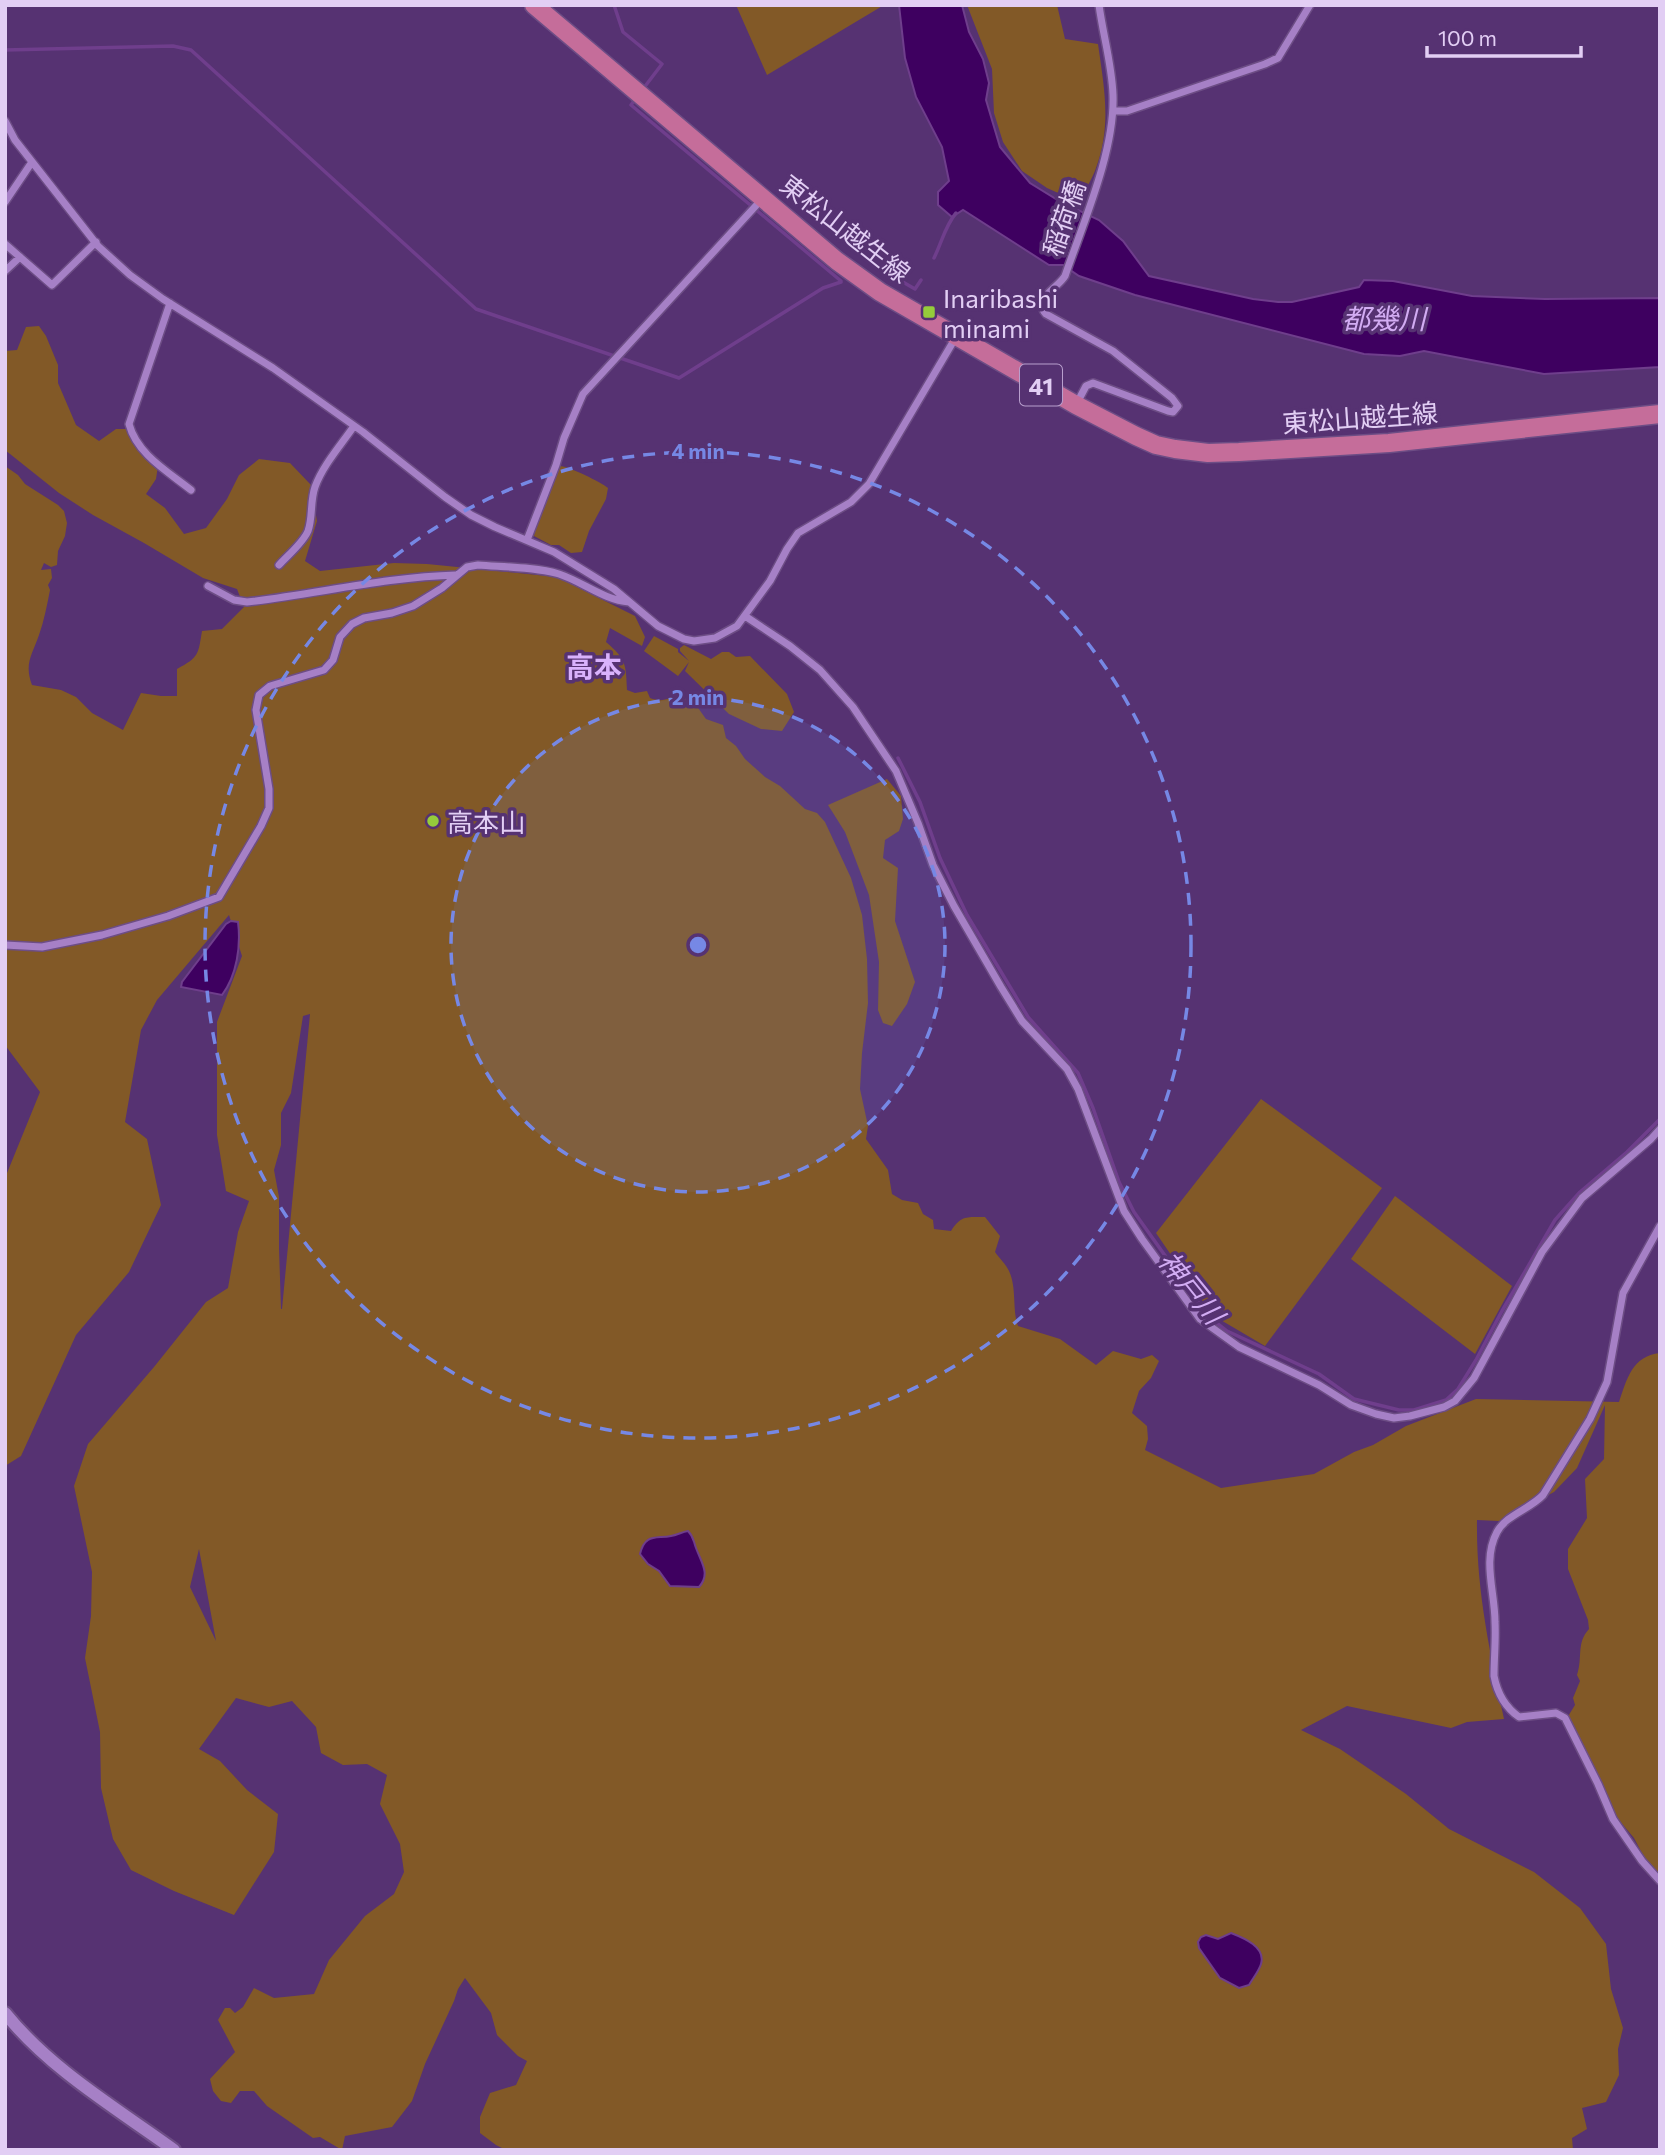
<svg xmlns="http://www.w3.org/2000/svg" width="1665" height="2155" viewBox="0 0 1665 2155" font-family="Commissioner,'Noto Sans JP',sans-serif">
<rect width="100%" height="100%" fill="#563272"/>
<path fill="#825927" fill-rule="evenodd" d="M736 5H884L767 75Z
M967 5H1057L1065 39 1098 44C1104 87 1112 125 1096 168 1092 180 1084 191 1078 202L1047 188 1022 171 1003 142 994 113 992 69Z
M39 326 46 336 58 365V383L76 425 99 441 116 429H130L142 447 159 459 156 479 146 494 165 508 184 534 206 528 227 499 239 475 259 459 290 463 311 485 317 521 305 561 320 571 394 563 427 564 557 577 635 616 645 637 642 646 610 628 606 642C626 659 626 664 627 690L635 693 647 691 650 698C660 702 667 700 676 695L696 705 706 719 723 725 726 738 736 746 745 759 765 777 780 786 805 809 817 813 825 822 851 878 862 915 867 959 868 1003 862 1053 860 1089 868 1126 866 1139 888 1170 892 1194 902 1200 918 1203 923 1214 933 1220 934 1229 951 1231C961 1215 967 1217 985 1217L1000 1236 995 1252C999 1258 1006 1264 1009 1271 1017 1288 1012 1309 1018 1326L1060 1339 1096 1365 1113 1351 1141 1359 1152 1355 1159 1361 1151 1378 1139 1391 1132 1413 1147 1426 1148 1439 1145 1450 1221 1488 1314 1474 1354 1452 1373 1445 1406 1426 1476 1399 1619 1402C1627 1379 1632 1356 1660 1353V1876L1646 1861 1634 1838 1618 1819 1567 1718 1575 1705 1573 1698 1580 1681 1577 1675C1583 1657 1576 1643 1589 1629L1588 1620 1568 1569V1549L1587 1518 1585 1479 1604 1459 1605 1405 1577 1468 1554 1492 1499 1521 1477 1520C1476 1590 1490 1652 1504 1719L1467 1722 1451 1728 1347 1706 1301 1730 1340 1749 1406 1794 1449 1829 1534 1872 1580 1908 1606 1944 1611 1989 1623 2028 1618 2049 1619 2075 1606 2102 1582 2108 1587 2129 1572 2138 1573 2150H506L496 2145 480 2133V2117L490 2093 516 2085 527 2061 518 2056 497 2035 491 2013 465 1978 458 1989 454 2001 425 2064 412 2101 392 2127 345 2136 342 2150 320 2137 313 2138 267 2106 254 2091H240L231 2103 221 2101 213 2091 210 2079 235 2052 218 2020 225 2008H230L235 2013 243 2007 254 1988 274 1998 314 1994 329 1960 365 1916 394 1894 404 1872 400 1844 380 1804 387 1775 367 1764 343 1765 321 1753 316 1727 292 1701 269 1707 236 1698 199 1749 220 1761 247 1790 278 1814 274 1852 234 1915 174 1891 131 1870 113 1839 101 1788 100 1732 85 1658 91 1616 92 1572 74 1486 88 1444 154 1367 206 1302 228 1288 238 1232 249 1201 226 1191 217 1135V1022L242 956 229 915 157 1000 141 1030 125 1122 147 1139 161 1205 129 1272 76 1335 21 1456 5 1466V1178L40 1092 5 1045V466L18 475 25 484 58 505 64 511 67 523 65 536 58 551 57 565 51 567 44 563 41 570 51 569 52 578 48 585 50 590C47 605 44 621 39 635 32 655 24 664 32 685L61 690 76 697 92 713 123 730 141 693 161 696H177V669C199 657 198 655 202 631L222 629 244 607 237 589 203 578 144 543 93 515 59 493 5 450V351L17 350 26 327ZM310 1014 282 1309H281L279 1248V1197L274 1170 281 1145V1113L291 1093 303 1016ZM199 1549 216 1641 190 1587Z
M560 466C568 466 601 482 608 488L606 499 589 531 582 552 571 553 559 545H551L534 536C536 519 553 485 560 466Z
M654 636 678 649V652L689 661 680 651V648L684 645 711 659 722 652H729L736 657 750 656 787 694 794 712 782 731 761 729 729 714 685 671 689 662 678 676 644 651Z
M887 779 901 796 903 819 899 831 885 840 883 858 898 868 895 921 915 982 907 1004 892 1026 883 1023 878 1010 879 962 869 895 845 832 828 805Z
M1261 1099 1382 1188 1265 1346 1219 1319 1206 1306 1156 1233Z
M1395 1196 1512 1286 1475 1354 1351 1259Z"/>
<path fill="#3e0060" stroke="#6f3e8c" stroke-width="2" d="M899 5H962L969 32 983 59 989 83 986 100 1000 147 1030 183 1061 202 1099 220 1123 241 1149 276 1253 299 1278 302H1292L1359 287 1364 280 1393 281 1472 296 1545 299 1660 298V367L1544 374 1424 351 1400 356 1364 354 1135 295 1079 276 1063 265H1049L963 210 952 217 938 205V192L949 181 942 147 916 97 905 58Z
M231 921 238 922C241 946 237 975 222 995L181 987 182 982 226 924Z
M688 1531C694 1537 693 1540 696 1548 701 1562 711 1574 699 1587L670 1586 659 1571 648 1564 640 1554C645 1533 656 1539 671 1536 677 1535 682 1532 688 1531Z
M1231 1933C1244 1938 1266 1947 1261 1964 1259 1971 1253 1978 1249 1985L1239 1988 1220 1978 1199 1948 1198 1942 1201 1937 1206 1935 1218 1939Z"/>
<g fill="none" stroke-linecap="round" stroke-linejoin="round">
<path stroke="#6f3e8c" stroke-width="3.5" d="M614 5 623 32 662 64 643 89
M5 50 173 46 191 50 476 309 679 378 823 288 841 282
M636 98 631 105 841 281
M934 258C942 242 945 226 956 213
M885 274H889L915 289 921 280
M898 758 920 802 940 858 967 915 1028 1017 1078 1073 1093 1108 1119 1182 1134 1212 1208 1316 1227 1331 1319 1374 1354 1399 1399 1410H1414L1446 1400 1458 1389 1476 1360 1502 1311 1555 1220 1580 1192 1627 1152 1660 1119"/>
<g stroke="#6d4d85" stroke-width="10">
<path id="minor" d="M1113 111H1127L1265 64 1278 58 1310 5
M5 121 15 140 98 246 130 275 163 299 273 368 363 432 445 497 471 515 495 527 554 552 614 589 658 626 684 639 694 641 715 638 737 626 770 581 787 549 798 533 851 502 869 484 956 337
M5 202 32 162
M5 244 52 285 96 242
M5 271 20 257
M170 303 129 424C137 454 167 471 191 490
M1077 403 1086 386 1093 383 1168 411 1173 412 1178 406 1172 398 1113 351 1046 314C1032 299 1058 288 1065 276 1083 223 1115 151 1113 95 1112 65 1103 35 1099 5
M527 540 556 465 564 438 583 394 763 198
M279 565C288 555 303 543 308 531 313 517 310 501 315 487 323 465 341 445 354 426
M208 586 234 600 247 602C317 594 385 577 456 575
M745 616 790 646 820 670 853 707 896 771 918 823 933 865 954 906 1001 987 1022 1021 1067 1069 1078 1089 1124 1211 1142 1239 1200 1319 1239 1347 1319 1385 1351 1405 1376 1414 1394 1418 1410 1416 1444 1407 1455 1401 1474 1378 1542 1252 1582 1198 1651 1139 1660 1129
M5 945 42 947 102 935 168 916 219 897 261 826 269 808V789L256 710 259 695 270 686 324 670 333 660 340 637 352 624 364 618 392 613 413 606 442 588 467 567 478 565C503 567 536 567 559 574 583 582 604 600 629 602
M1660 1226 1623 1293 1607 1382 1590 1419 1543 1495C1530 1509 1506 1515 1497 1532 1482 1560 1495 1592 1495 1622 1496 1640 1494 1658 1494 1676 1497 1692 1505 1707 1519 1717L1556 1713 1565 1718 1598 1784 1613 1819 1642 1861 1660 1881"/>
</g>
<g stroke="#6d4d85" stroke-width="16">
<path id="tertiary" d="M5 2013C50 2069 116 2108 174 2150"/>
</g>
<g stroke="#6d4d85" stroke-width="21">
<path id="primary" d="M534 5 837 261 880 292 1076 405 1136 436 1156 445 1175 449 1208 453 1239 452 1389 443 1660 414"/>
</g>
<use href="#minor" stroke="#a680c6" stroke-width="7"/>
<use href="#tertiary" stroke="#a680c6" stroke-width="12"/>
<use href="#primary" stroke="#c56d9a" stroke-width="18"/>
</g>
<circle cx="698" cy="945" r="247" fill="#7688e5" fill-opacity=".12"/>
<g fill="none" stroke="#7688e5" stroke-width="3.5" stroke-dasharray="12 9">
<circle cx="698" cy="945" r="247"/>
<circle cx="698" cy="945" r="493"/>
</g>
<g fill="#95cc3b" stroke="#563272" stroke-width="2.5">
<rect x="922" y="305" width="14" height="14" rx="3.5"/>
<circle cx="433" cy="821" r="7"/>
</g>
<g text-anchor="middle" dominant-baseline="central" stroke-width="7" stroke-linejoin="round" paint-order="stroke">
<rect fill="#563272" stroke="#b89fcd" stroke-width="2" x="1020" y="364.5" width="42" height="41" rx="5"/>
<g font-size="24" font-weight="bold" fill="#e2cef4">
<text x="1041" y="385">41</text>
</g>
<g font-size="26" fill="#e2cef4" stroke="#563272">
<text transform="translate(1063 218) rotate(-71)">稲荷橋</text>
<text transform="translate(846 228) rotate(38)">東松山越生線</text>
<text transform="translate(1360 417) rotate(-4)">東松山越生線</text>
</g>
<g font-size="26" fill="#e2cef4" stroke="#563272" text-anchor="start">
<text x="943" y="297">Inaribashi<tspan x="943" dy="30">minami</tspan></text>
<text x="447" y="821">高本山</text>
</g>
<g font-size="28" font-style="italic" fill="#d2acf3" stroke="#563272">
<text x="1384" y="318">都幾川</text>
<text transform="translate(1192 1287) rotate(51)">神戸川</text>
</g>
<g font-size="28" font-weight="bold" fill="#d9b2fc" stroke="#563272">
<text x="594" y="666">高本</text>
</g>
</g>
<circle cx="698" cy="945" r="10" fill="#7688e5" stroke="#563272" stroke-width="3.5"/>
<g font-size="21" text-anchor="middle" font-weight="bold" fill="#7688e5" stroke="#563272" stroke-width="7" stroke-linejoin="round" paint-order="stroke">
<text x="698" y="459">4 min</text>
<text x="698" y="705">2 min</text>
</g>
<rect width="1665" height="2155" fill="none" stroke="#e2cef4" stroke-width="14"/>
<path d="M1427 46v10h154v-10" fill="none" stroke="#e2cef4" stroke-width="3.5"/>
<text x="1438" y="46" font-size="21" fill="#e2cef4" stroke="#563272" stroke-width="5" paint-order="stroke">100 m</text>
</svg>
